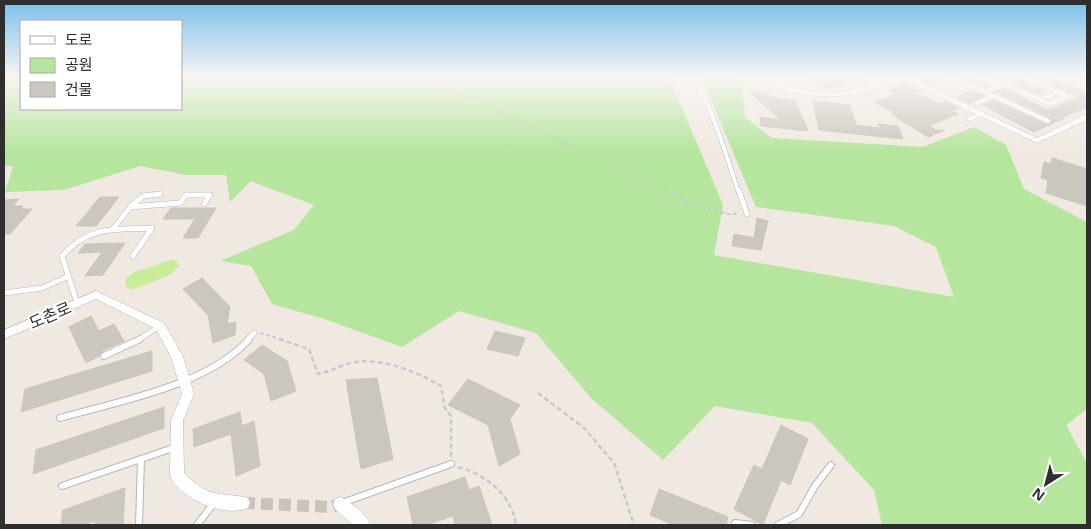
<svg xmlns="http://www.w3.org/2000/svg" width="1091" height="529" viewBox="0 0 1091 529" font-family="'Open Sans','Noto Sans KR',sans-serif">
<rect width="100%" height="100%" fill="#efe9e1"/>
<path fill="#b6e59e" d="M4 77H21V109H181V77H669L723 205 714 255 954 297 936 247 894 226 756 207 702 78 730 77 742 82 745 117 772 138 923 147 974 127 1006 145 1024 189 1087 222V409L1066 425 1087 463V525H882L874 490 812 423 715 406 663 460 591 398 536 333 459 311 402 347 324 319 272 304 251 266 220 261 294 230 314 205 251 181 230 202 226 175H186L140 166 64 190 5 192 13 166H4Z"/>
<path fill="#c9ec9a" d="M171 260 176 261 179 265 172 274 135 289H131L126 286V278L135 272Z"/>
<path fill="#cbc7bf" stroke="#cbc5ba" d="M806 77H868V78L829 89Z
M927 77H949L932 86 919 80Z
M957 77H978L980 80 991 86 985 88Z
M990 77H1019L1022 80 1046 91 1037 94 1006 81 1001 82Z
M1032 77H1052L1054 80 1087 93V107L1063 117 1064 118 1034 132 982 105 994 100 1048 125 1052 122 1050 118 995 92 1004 88 1048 110 1079 97Z
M908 83 921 90 915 92 939 104 946 101 959 108 952 110 958 114 929 126 936 130H945L928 137 891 114 894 113 875 102 897 94 888 89Z
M748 91 766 93 775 98 795 100 808 131 761 126 760 117 781 120Z
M973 91 984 96 969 104 956 97Z
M813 101 850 105 856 125 880 128 878 124 898 126 903 139 819 130Z
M1052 158 1087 169V206L1046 193 1048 180 1041 178 1044 162 1051 164Z
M100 197H119L96 226H76Z
M19 199 13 206H23L21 209H32L10 234H4V200Z
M171 208H216L198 238H183L195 219H163Z
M757 218 768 221 761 250 732 246 734 234 754 238Z
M125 243 103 275 85 276 102 252 78 253 85 244Z
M202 278 230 307 227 324 236 322 235 335 213 343 208 315 183 289Z
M91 316 99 331 114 324 124 341 102 351 99 356 86 363 69 327Z
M495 331 525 338 518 356 487 349Z
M262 345 287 361 296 391 271 401 264 374 244 360Z
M152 351V371L21 412 25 389Z
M377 378 393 459 361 469 346 380Z
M468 379 520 405 510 419 520 454 499 466 488 425 448 405Z
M164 407V428L33 474 36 450Z
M240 412 242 426 254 421 260 466 236 476 231 434 194 447 193 429Z
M781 425 808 439 790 485 781 480 763 525 734 509 754 465 762 469Z
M465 477 469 490 479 486 492 525H455L453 516 427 525H413L407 497Z
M125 488 123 525H95V521L83 525H61L63 510Z
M659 489 728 517 726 525H673L650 515Z"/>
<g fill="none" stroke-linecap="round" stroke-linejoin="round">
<path stroke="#c8c4bd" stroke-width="12" stroke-dasharray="12 6" stroke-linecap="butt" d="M243 503 332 507 340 504"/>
<g stroke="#b4b7c1" stroke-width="5">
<path id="service-far2" d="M690 77C711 98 728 163 739 193
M982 77 1001 86 985 92 1048 121
M945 83 953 79 985 92
M1001 86 1004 84 1050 104 1067 96 1023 77
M1048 97 1058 92
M977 103 994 96
M969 119 982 114"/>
</g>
<g stroke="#b4b7c1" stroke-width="6">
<path id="service-far1" d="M739 191 747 214
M130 207 143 196 160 194
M113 229 130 207 180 203 186 195H210L204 204
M4 293 42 288 67 277
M77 303 62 256C89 225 115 230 152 228L133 256
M138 340 160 326
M248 340 254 333"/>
</g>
<g stroke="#b4b7c1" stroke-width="8">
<path id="service" d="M104 356 140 339
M60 418C116 402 210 385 249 339
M62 486 176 447
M342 503 451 464
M139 525 141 459
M197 525 214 503
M734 525 735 523 752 525
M778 525 799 514 815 486 831 465"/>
</g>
<g stroke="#b4b7c1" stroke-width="1">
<path id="minor" d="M754 77C765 77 773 82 783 85 799 90 816 93 833 93 860 92 883 77 909 77L1037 138 1084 115H1087V120L1037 143 903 79C857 96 830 103 782 89 773 86 760 83 754 77Z
M1054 77H1062L1087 87V91L1055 78Z
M96 291 164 323 183 356 194 394 183 420 184 473C197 487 209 494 228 495 235 496 242 496 248 498L250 503 248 508C224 518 180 499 170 476L171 420 182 394 171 357 156 329 96 299 4 339V330Z
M340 497C350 501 367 515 371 525H353L335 509 333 504 335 499Z"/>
</g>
<path stroke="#c9c9c9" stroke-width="1" stroke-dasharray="3 2" stroke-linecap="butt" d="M409 77 438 89 476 98 526 125 668 193
M4 119 22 109"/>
<path stroke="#c9c9c9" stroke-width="2" stroke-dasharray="4 2.5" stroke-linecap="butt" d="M666 191 694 205 732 215 738 212
M260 333 283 340"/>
<path stroke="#c9c9c9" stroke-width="2.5" stroke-dasharray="5 3" stroke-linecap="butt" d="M279 339 309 349 318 374C331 372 342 364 355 362 384 358 417 372 441 386L445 408 451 416V457
M538 393 584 428 614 463 634 525
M458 467C485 474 512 495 516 525"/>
<use href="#service-far2" stroke="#fff" stroke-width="4"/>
<use href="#service-far1" stroke="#fff" stroke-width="5"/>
<use href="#service" stroke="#fff" stroke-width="6"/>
<use href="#minor" fill="#fff" fill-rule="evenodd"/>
</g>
<linearGradient id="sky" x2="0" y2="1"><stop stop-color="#7abfeb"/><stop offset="0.51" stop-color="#f8f5f2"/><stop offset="1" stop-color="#f8f5f2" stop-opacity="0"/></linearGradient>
<rect width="1091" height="151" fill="url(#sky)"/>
<g text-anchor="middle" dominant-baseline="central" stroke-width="4.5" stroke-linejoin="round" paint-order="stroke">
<g font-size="16" fill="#2e2e2e" stroke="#fff">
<text transform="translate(50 315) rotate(-23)">도촌로</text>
</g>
</g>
<rect width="1091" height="529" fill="none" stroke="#2e2e2e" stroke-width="10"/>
<rect x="20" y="20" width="162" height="90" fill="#ffffff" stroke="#ababab"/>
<rect x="30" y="36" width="25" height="8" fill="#ffffff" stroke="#ababab"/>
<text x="65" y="45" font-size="15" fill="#2e2e2e">도로</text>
<rect x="30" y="58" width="25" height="15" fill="#b6e59e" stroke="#ababab"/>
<text x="65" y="70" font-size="15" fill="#2e2e2e">공원</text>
<rect x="30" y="82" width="25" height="15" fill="#cbc7bf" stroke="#ababab"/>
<text x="65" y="95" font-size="15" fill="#2e2e2e">건물</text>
<g transform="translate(1046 484) rotate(216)" stroke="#ffffff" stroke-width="4" paint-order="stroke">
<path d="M0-4L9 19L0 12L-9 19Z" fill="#2e2e2e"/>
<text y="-8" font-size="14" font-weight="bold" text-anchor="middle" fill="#2e2e2e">N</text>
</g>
</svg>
